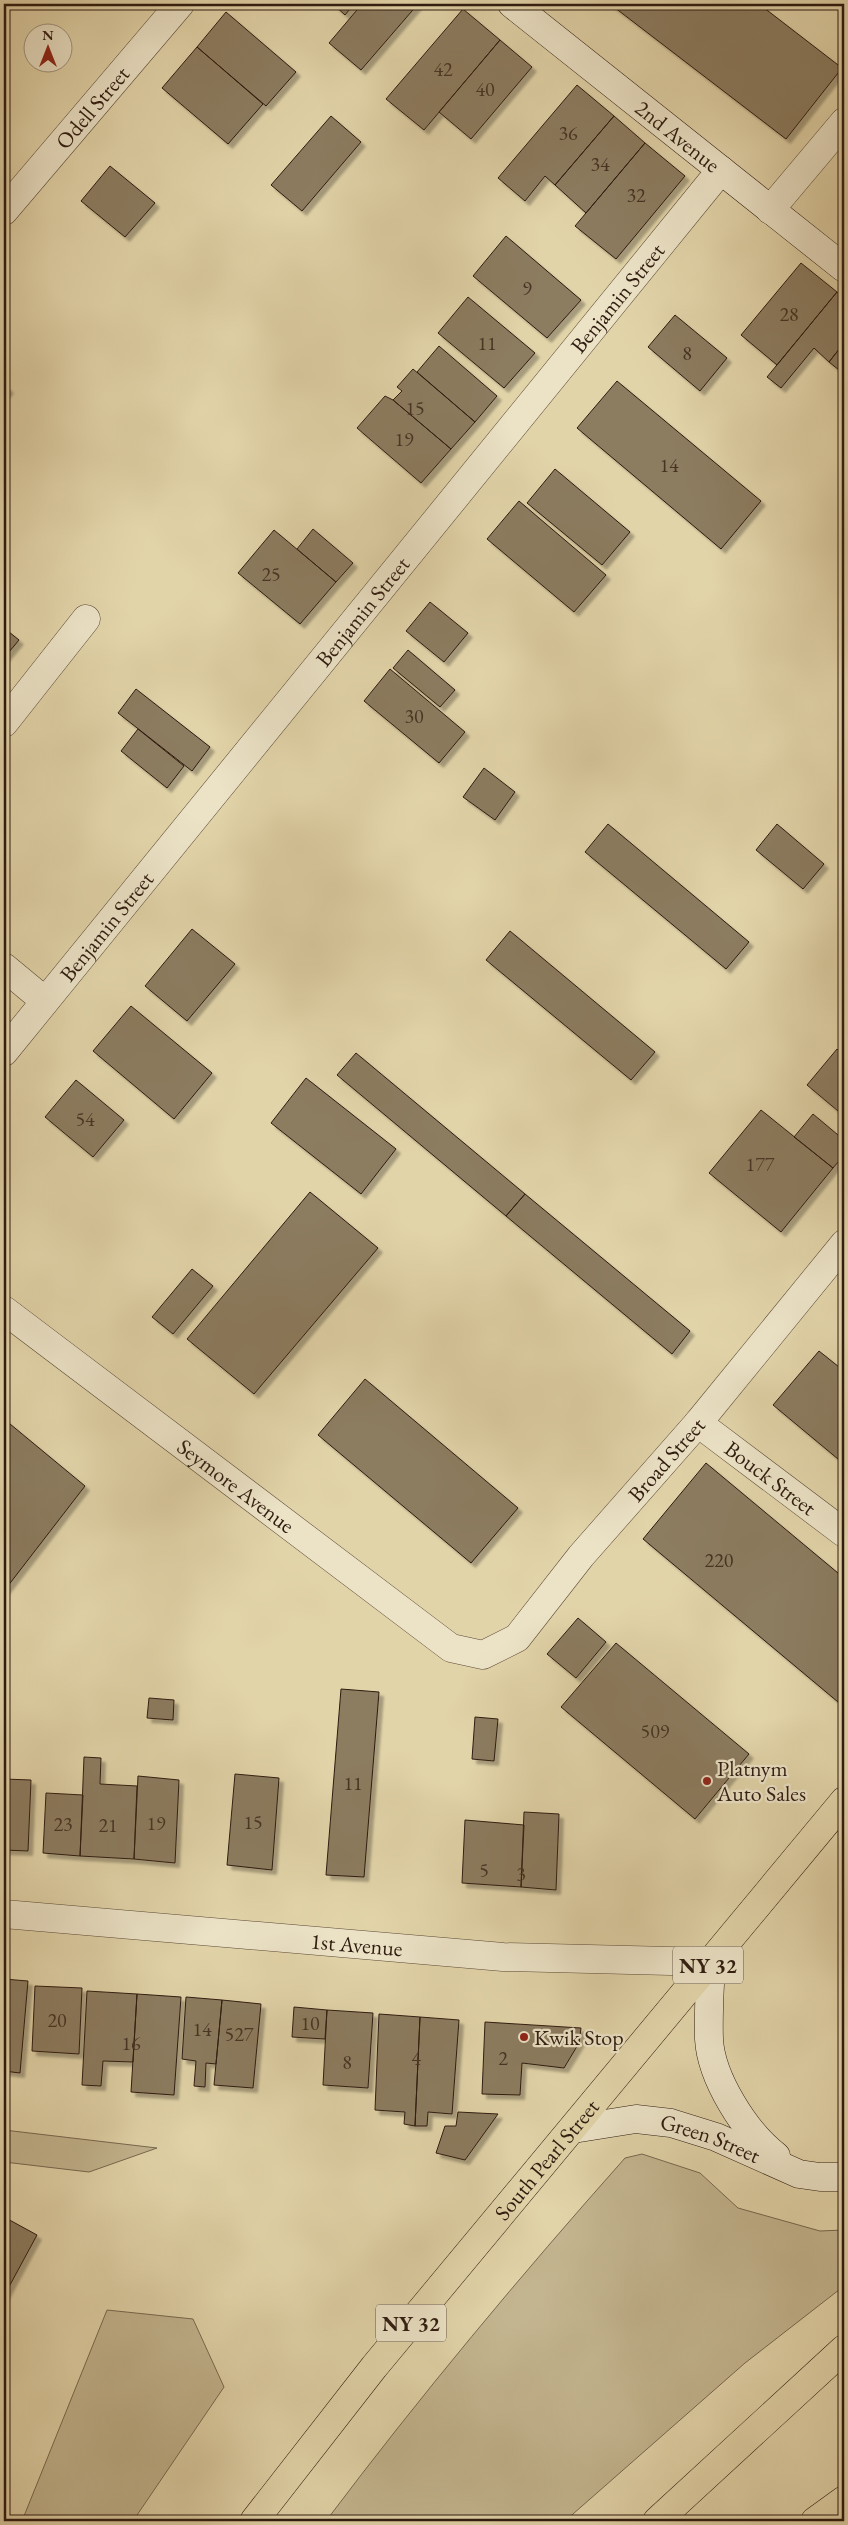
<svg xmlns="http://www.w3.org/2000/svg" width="848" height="2525" viewBox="0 0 848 2525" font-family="'EB Garamond',serif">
<defs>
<filter id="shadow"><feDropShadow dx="4.5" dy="4.5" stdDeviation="1" flood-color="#0004"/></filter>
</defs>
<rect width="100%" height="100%" fill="#e2d4a9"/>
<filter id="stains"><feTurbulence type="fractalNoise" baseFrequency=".004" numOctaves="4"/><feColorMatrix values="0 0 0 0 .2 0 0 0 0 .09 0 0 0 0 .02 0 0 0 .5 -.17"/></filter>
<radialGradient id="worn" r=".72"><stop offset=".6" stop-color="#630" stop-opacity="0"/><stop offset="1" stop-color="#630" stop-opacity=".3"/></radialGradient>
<path fill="#c3b58f" stroke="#786850" d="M4 2130 157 2148 89 2172 4 2162Z
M642 2154 700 2173 738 2208 820 2231 844 2230V2286L745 2363 565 2521H326C420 2396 521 2275 625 2158Z
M107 2310 193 2319 224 2387 133 2521H22Z"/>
<path fill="#8c7b60" stroke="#2e1b10" filter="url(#shadow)" d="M333 4H354L345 15Z
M362 4H418L361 70 329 43Z
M610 4H759L842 68 786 139Z
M463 9 500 40 424 130 386 99Z
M226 12 296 72 266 106 197 47Z
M500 40 532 67 471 139 439 112Z
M197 47 263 104 228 144 162 88Z
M577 85 614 116 555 185 545 176 525 201 498 178Z
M331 116 361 142 302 211 271 185Z
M614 116 645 143 586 213 555 185Z
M645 143 685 176 616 259 575 226Z
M110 166 155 203 125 237 81 201Z
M506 236 581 300 547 338 473 276Z
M801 263 837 292 777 365 741 335Z
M837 292 844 298V343L829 362 814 348 781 388 767 377Z
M468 297 535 353 504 388 438 333Z
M675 315 727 358 700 391 648 347Z
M844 343V374L829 362Z
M439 346 497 396 475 422 417 372Z
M413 369 475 422 451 449 393 400 402 391 397 387Z
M617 381 761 501 721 549 577 428Z
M4 384 9 389 4 395Z
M385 396 393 400 451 449 421 483 357 428Z
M555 469 630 532 602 565 527 503Z
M519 501 606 575 574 612 487 539Z
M313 529 353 563 336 582 297 549Z
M274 530 336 582 300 624 238 573Z
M430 602 468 633 444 662 406 631Z
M4 628 19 640 4 658Z
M408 650 455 690 440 707 393 668Z
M390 669 465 732 439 763 364 701Z
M136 689 210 747 192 771 118 713Z
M138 729 184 766 167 788 121 751Z
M484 768 515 792 495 820 463 797Z
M608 824 749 942 726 969 585 852Z
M777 824 824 864 803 889 756 850Z
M192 929 235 964 187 1021 145 986Z
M510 931 655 1052 631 1080 486 960Z
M131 1006 212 1073 174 1119 93 1051Z
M837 1049 844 1055V1116L807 1085Z
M356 1053 525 1194 506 1216 337 1075Z
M306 1078 396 1149 361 1194 271 1123Z
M76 1080 124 1120 93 1157 45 1117Z
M761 1110 833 1168 781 1232 709 1173Z
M813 1114 844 1140V1155L833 1168 794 1137Z
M310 1192 378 1248 254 1394 187 1339Z
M525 1194 690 1331 672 1354 506 1216Z
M192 1269 213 1286 173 1334 152 1317Z
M819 1351 844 1371V1464L773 1405Z
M365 1379 518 1508 471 1563 318 1435Z
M4 1419 85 1486 4 1591Z
M706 1463 844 1578V1707L643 1539Z
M578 1618 606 1642 576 1678 547 1654Z
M616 1643 749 1754 695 1819 561 1707Z
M341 1689 379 1692 364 1877 326 1875Z
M149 1698 174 1700 173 1720 147 1718Z
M475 1717 498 1719 494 1761 472 1759Z
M84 1757 101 1758 100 1784 137 1786 134 1859 80 1856Z
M235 1774 279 1778 272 1870 227 1865Z
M138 1776 179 1780 175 1863 134 1859Z
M4 1779 31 1780 28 1851 4 1850Z
M46 1793 83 1795 80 1856 43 1853Z
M524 1812 559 1814 556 1890 521 1887Z
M465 1820 524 1825 521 1887 462 1883Z
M844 1929V1943L838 1936Z
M4 1979 28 1981 20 2073 4 2071Z
M35 1986 82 1988 79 2054 32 2051Z
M87 1991 137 1994 133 2062 103 2061 101 2086 82 2085Z
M137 1994 181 1997 174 2095 131 2092Z
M186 1997 222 2000 216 2064 206 2063 205 2087 194 2086 196 2061 182 2059Z
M222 2000 261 2004 253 2088 214 2085Z
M294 2007 327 2010 325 2039 292 2037Z
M327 2010 373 2013 368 2088 323 2085Z
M379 2014 420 2017 415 2126 404 2124 405 2112 375 2110Z
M420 2017 459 2020 452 2114 428 2112 427 2126H415Z
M485 2022 581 2028 579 2043 564 2068 522 2063 520 2095 482 2094Z
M458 2112 498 2114 465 2160 436 2153 445 2126H456Z
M4 2217 37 2235 4 2296Z"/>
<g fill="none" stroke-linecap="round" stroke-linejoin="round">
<g stroke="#5b4936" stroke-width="29">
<g id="street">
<path d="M770 210 844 122"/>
<path id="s1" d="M4 211 180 4"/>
<path d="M4 723 86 619"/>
<path d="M4 967 45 1001"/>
<path id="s2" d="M4 1052 721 170"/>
<path id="s3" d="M4 1310 451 1648 483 1655 517 1638 581 1556 698 1423 844 1244"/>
<path id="s4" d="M698 1423 844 1533"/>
<path id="s5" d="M4 1914 503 1957 711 1962"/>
</g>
</g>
<g stroke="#2e1b10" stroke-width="29">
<g id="secondary">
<path id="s6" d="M512 4 844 268"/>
<path d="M711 1962C710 1987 708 2013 709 2039 711 2078 745 2132 776 2156"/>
<path id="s7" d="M573 2129 636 2119 671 2123 716 2137 799 2174 820 2177H844"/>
</g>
</g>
<g stroke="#2e1b10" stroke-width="29">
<g id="primary">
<path id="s8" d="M254 2521 374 2367 844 1801"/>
</g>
</g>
<g stroke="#2e1b10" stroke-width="29">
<path id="highway" d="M657 2521 844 2349
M815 2521 844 2500"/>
</g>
<use href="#street" stroke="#ece3c7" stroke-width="28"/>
<use href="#secondary" stroke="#ece3c7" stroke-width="28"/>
<use href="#primary" stroke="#e2d4a9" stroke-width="28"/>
<use href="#highway" stroke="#e2d4a9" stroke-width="28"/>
</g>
<g fill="#8f2418" stroke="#ece3c7" stroke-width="2">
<circle cx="707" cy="1781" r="5"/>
<circle cx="524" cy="2037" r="5"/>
</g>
<g text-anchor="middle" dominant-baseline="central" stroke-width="4.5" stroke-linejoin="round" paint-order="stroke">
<g font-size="20" fill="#463324">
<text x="443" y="69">42</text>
<text x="485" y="89">40</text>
<text x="568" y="133">36</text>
<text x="600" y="164">34</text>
<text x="636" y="195">32</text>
<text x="527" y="288">9</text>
<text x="789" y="314">28</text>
<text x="487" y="343">11</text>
<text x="687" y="353">8</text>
<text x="415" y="408">15</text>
<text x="404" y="439">19</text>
<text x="669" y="465">14</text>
<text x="271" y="574">25</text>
<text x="414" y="716">30</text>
<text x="85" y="1119">54</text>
<text x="760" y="1164">177</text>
<text x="719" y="1560">220</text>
<text x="655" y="1731">509</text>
<text x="353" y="1783">11</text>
<text x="253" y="1822">15</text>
<text x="156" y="1823">19</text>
<text x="63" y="1824">23</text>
<text x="108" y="1825">21</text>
<text x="484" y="1870">5</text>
<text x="521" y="1874">3</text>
<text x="57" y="2020">20</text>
<text x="310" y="2023">10</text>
<text x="202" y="2029">14</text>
<text x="239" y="2034">527</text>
<text x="131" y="2043">16</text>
<text x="416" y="2058">4</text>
<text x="503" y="2058">2</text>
<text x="347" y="2062">8</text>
</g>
<g fill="#ece3c7" stroke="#675747" stroke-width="1">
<rect x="673" y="1946.5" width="70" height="37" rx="4"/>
<rect x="376" y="2304.5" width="70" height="37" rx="4"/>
</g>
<g font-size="21" font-weight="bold" fill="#2e1b10">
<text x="708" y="1965">NY 32</text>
<text x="411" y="2323">NY 32</text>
</g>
<g font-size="22" fill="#2e1b10" stroke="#ece3c7">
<text stroke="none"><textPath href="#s1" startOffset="136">Odell Street</textPath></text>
<text stroke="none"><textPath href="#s6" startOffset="212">2nd Avenue</textPath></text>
<text stroke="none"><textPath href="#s2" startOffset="972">Benjamin Street</textPath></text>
<text stroke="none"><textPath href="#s2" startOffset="568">Benjamin Street</textPath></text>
<text stroke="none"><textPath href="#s2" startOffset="162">Benjamin Street</textPath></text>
<text stroke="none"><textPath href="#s3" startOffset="864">Broad Street</textPath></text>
<text stroke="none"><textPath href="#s4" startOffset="91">Bouck Street</textPath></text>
<text stroke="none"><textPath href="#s3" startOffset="291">Seymore Avenue</textPath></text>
<text stroke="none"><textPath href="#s5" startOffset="354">1st Avenue</textPath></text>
<text stroke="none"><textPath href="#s7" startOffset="141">Green Street</textPath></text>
<text stroke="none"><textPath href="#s8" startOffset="465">South Pearl Street</textPath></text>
</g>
<g font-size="22" fill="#2e1b10" stroke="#ece3c7" text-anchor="start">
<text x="717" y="1768">Platnym<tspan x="717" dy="25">Auto Sales</tspan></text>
<text x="534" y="2037">Kwik Stop</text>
</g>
</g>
<rect width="848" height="2525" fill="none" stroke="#e2d4a9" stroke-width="20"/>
<rect x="5" y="5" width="838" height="2515" fill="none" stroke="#2e1b10" stroke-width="2.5"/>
<rect x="10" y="10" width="828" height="2505" fill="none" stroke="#2e1b10"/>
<g transform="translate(48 48)"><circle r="24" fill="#ece3c7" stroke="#a0937e"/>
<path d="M0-4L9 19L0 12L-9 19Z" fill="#8f2418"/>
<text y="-8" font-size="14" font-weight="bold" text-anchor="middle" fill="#2e1b10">N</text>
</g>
<rect width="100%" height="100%" filter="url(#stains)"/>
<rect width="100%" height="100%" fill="url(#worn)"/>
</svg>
